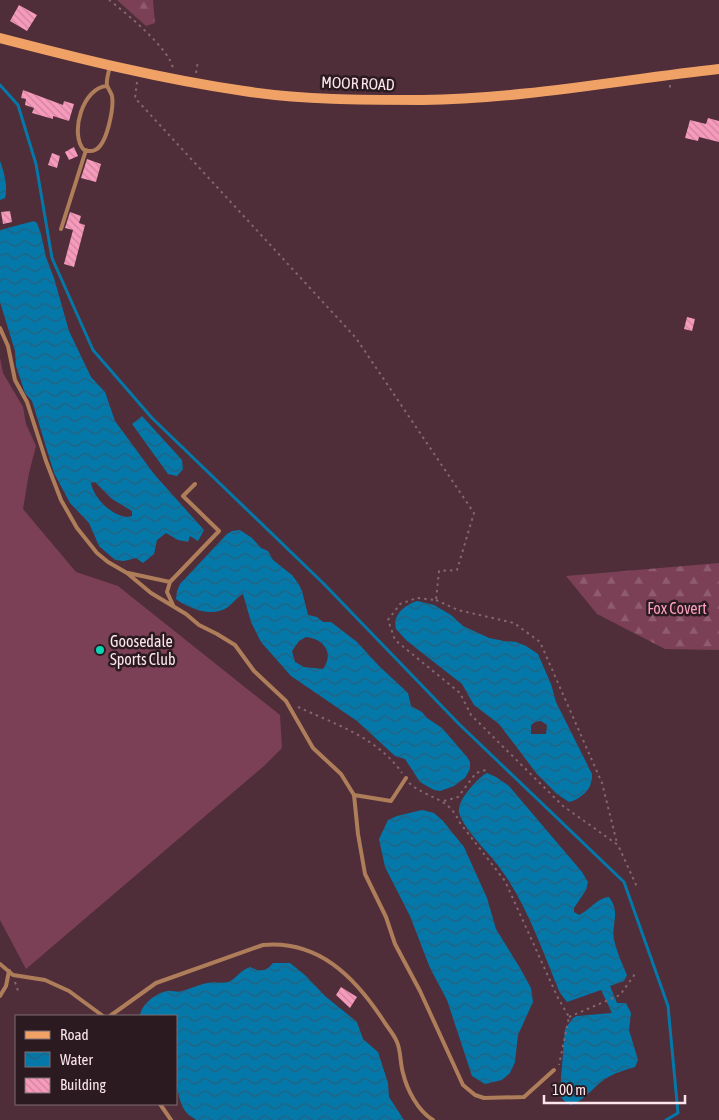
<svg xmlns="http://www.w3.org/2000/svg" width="719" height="1120" viewBox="0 0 719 1120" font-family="'Asap Condensed',sans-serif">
<defs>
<pattern id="forest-firs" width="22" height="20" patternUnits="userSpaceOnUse" patternTransform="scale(1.25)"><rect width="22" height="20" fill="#7b4056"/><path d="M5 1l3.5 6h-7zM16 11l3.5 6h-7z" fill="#8f5b6e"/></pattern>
<pattern id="water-waves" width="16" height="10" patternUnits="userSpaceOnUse" patternTransform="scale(1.25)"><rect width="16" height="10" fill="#0578aa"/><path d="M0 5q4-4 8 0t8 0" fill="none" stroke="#25617d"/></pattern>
<pattern id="building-back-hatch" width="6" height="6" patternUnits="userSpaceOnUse" patternTransform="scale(1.25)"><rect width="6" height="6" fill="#f79abc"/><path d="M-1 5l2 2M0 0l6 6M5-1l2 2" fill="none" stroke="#cc859f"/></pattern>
</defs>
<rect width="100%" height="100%" fill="#4f2d39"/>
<path fill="url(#forest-firs)" d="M117 0H153L155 23 146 26Z
M719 563V650L665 649 597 614 566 576Z"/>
<path fill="#7b4056" d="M0 358 3 373 23 407 26 424 36 446 29 473 23 509 76 572 118 586 280 715 282 748 264 766 26 969 0 920Z"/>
<path fill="url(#water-waves)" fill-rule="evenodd" d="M0 161C4 171 8 187 5 198L0 200Z
M34 221 37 223 41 234 46 257 54 278 69 331 91 377 105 392 115 421 154 474 204 530 198 541 190 536 188 542 178 540 166 533 157 540 154 554 143 563 136 558 124 561 115 560 99 546 89 523 70 503 54 473 32 401 25 393 16 366 15 351 0 302V230ZM95 482 112 499 132 511V516C116 521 93 498 91 483Z
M142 416 182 460 183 469 177 476 168 474 132 424Z
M240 530 252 538 261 548 268 551 273 560 292 575 298 583 302 591 308 615 317 617 323 622H331L357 642 379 666 408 693 411 706 422 712 427 718 442 728 467 757 470 762V769L465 778 454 786 440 791 434 790 420 782 405 759 395 756 357 721 291 676 261 642 251 622 243 594C237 597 233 603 228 607 213 618 189 609 176 599L177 591 180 584 227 534 232 531ZM306 637C323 639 335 652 323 669L304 667 295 662 292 651 299 641Z
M417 601 434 605 451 615 463 626 489 638 504 641 516 642 526 646 538 654 551 684 556 702 592 774C593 788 583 798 569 802L557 794 537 774 499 724 474 705 462 684 407 641 396 629C392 615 405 605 417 601ZM541 721 547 725 546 734H531V725L535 722Z
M487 773 496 777 509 786 582 872 588 882 586 890 574 908V912L579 915C590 910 597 898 609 897 621 913 611 923 614 940 617 952 622 964 627 975L624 981 610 986 617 1003H626L631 1013 629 1030 638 1060 635 1067C625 1070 614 1073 605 1079 593 1087 585 1100 571 1105 563 1101 561 1099 560 1090L565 1029 573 1018 577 1016 612 1013 601 990 567 1002 560 993C543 953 528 907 502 871 492 855 463 830 459 812 457 801 477 778 487 773Z
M422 810 434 813 443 821 464 847 487 898 496 929 520 968 531 988 533 1002 518 1035 515 1062 510 1073 502 1080 485 1084 472 1076 447 1000 430 968 410 916 385 867 379 839 388 820 397 816Z
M273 963H290L306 976 325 996 357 1022 363 1039 378 1052 388 1083 389 1097 404 1120H196C193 1117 189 1116 187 1113 171 1096 176 1039 176 1016H140C141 1005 155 993 167 991 172 990 177 993 182 991 191 989 199 984 208 983 214 981 221 984 228 982 235 980 239 971 250 967 260 972 266 972 273 963Z"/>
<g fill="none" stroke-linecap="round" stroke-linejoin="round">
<path stroke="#0578aa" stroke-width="3" d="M0 85 18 105 36 164 52 258 93 350 152 418 324 584 459 724 624 882 668 1006 678 1113 666 1120"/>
</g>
<path fill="url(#building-back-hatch)" d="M19 5 37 15 27 31 10 21Z
M23 90 63 105 64 101 74 104 69 121 53 116V119L32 113 34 108 25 105 26 99 21 98Z
M708 118 719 121V142L699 137 698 141 685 138 690 120 706 124Z
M74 147 78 156 69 160 65 152Z
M52 153 60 156 57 168 48 165Z
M87 159 101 164 96 182 81 178Z
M10 211 12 222 3 224 1 212Z
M70 212 81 216 79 223 85 225 74 267 64 264 73 230 65 228Z
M687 317 695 319 692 331 684 329Z
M341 987 357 997 350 1008 336 995Z"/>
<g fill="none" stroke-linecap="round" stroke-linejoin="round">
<path stroke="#846670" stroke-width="2" stroke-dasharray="2.5 4" stroke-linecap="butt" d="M109 0C125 12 171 50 173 69
M196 73 198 61
M137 82 135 98 356 338 474 513 457 570 439 571 436 600 417 598 400 604 388 620 395 640 460 693 471 715 563 806 618 845 637 887
M670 85V91
M436 600 458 610 514 623 540 642 602 783 617 843
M298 707C335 724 378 738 402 773
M409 783C429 800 448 796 460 823L505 881 558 998 569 1017 559 1065
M444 801 458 797 476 773 489 769
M15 982 19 994
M569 1017 620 995 635 974"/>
<path stroke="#ae7d59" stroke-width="4" d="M107 86C83 87 69 134 84 150 87 151 91 152 95 150 107 145 114 108 112 96 111 92 108 89 107 85 106 80 109 71 110 66
M61 229 86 150
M0 328 8 346 15 380 27 402 46 461 61 500 77 528 97 553 108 562 127 573 151 593 186 614 199 625 217 634 235 645 254 671 286 701 313 748 341 774 354 795 358 834 365 874 386 917 395 944 420 991 463 1085 475 1095 484 1098 524 1097 554 1070
M128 573 170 582 219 531 183 496 195 484
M170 582 167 592 173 605
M354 795 391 801 406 778
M0 964 13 975 45 980 69 991 103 1016
M0 996 6 986 9 971
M110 1016 156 983 263 945C318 940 354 976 383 1020 387 1027 394 1034 397 1042 401 1051 400 1063 403 1073 407 1090 418 1111 433 1120
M160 1104 171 1120"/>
<path stroke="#f0a266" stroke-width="10" d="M0 38C81 59 161 79 244 91 302 100 363 100 422 100 521 99 620 80 719 69"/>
</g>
<circle fill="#07d5b6" stroke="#2b1b20" stroke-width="2" cx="100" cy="650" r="5"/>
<g text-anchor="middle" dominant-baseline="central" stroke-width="5" stroke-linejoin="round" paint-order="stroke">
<g font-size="16" fill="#fce5ec" stroke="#2b1b20">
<text transform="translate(358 83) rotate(2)">MOOR ROAD</text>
</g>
<g font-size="16" fill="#fc9ec0" stroke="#2b1b20">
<text x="677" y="608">Fox Covert</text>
</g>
<g font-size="16" fill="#fce5ec" stroke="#2b1b20" text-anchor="start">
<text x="110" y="641">Goosedale<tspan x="110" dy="18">Sports Club</tspan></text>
</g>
</g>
<rect x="15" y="1015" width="162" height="90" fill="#2b1b20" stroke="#7f6c72"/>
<rect x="25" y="1031" width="25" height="8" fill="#f0a266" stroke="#7f6c72"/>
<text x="60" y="1040" font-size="15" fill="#fce5ec">Road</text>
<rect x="25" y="1052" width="25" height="15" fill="url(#water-waves)" stroke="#7f6c72"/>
<text x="60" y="1065" font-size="15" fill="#fce5ec">Water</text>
<rect x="25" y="1078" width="25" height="15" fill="url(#building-back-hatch)" stroke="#7f6c72"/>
<text x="60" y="1090" font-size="15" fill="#fce5ec">Building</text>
<path d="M544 1095v8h141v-8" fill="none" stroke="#fce5ec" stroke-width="2.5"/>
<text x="552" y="1095" font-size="15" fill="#fce5ec" stroke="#2b1b20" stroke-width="4" paint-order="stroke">100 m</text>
</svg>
